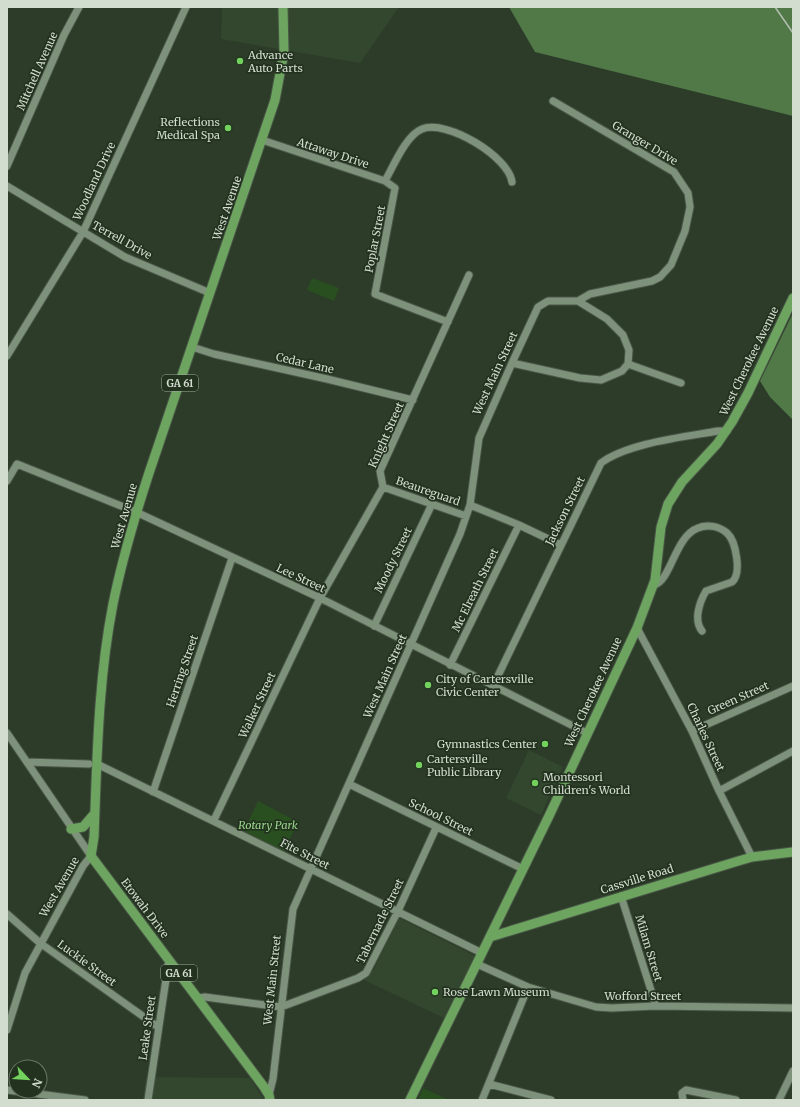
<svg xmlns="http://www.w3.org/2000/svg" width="800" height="1107" viewBox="0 0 800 1107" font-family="Merriweather,serif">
<rect width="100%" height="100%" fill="#2c3c29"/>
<path fill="#32472e" d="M222 7H399L360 63 221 39Z
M529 750 563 767 541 815 506 798Z
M399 918 475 956 444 1018 364 980 374 969Z
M146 1077 250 1078 264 1100H143Z"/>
<path fill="#294f20" d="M312 278 339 288 334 301 307 290Z
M258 801 298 822 284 851 244 831Z
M423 1088 449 1100H418Z"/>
<path fill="#517948" d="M509 7H793V116L535 52Z
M793 313V420L770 397 760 381Z"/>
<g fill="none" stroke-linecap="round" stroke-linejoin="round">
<g stroke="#495746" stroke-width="9">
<path id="minor" d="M553 101 674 172 688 193 690 207 685 231 671 265 660 277 652 281 590 294 578 301
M262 140 385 181 395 188 375 294 448 322
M7 166 64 35 79 7
M385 181C393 167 406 135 422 129 447 119 509 157 512 182
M7 186 125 257 210 293
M192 347 214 354 327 379 413 400
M7 356 83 232 186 7
M628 364 681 383
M7 481 17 464 136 512 320 598 587 733
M383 487 466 516
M470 505 519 525 561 545
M654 585C671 581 675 536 698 528 707 524 719 526 727 533 736 541 742 574 732 582L706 591C700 601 693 620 702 631
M374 626 432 504
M637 628 692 731 719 791 752 857
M450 665 519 525
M493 686 601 463C628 443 684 437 718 431H727
M692 731 793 686
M7 733 91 856 83 866 25 973 7 1030
M27 762 89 764
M97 764 482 953
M349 784 523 869
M719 791 793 751
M153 792 232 558
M214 820 320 598 383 487 380 471 469 275
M621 896 656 1006
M7 914 40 943 158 1027
M477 964 528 987 596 1007 612 1008 656 1006 793 1008
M198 998 205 997 281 1007 358 978 366 973 398 911 436 828
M489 1084 551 1100
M7 1090 85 1100
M269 1095 273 1079 293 909 460 534 470 505 479 438 512 363 538 307 548 301H578L607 319 623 335 629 350 628 364 622 371 601 380 580 378 512 363
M148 1100 169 959
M482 1100 528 987
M683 1100 682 1093 686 1090 736 1100
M779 1100 793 1071"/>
</g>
<g stroke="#495746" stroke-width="11">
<path id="major" d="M71 829 83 827 95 813
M490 937 735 862 752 857 793 852
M270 1100 269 1095 264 1087 91 856 94 837C97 760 98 680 113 604 122 560 135 516 149 473L275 100 284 52 283 7
M410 1100 549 816 637 628 655 580 661 527 668 504 682 482 717 444 732 422 748 393 793 298"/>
</g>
<use href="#minor" stroke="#7e917a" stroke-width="7"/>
<use href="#major" stroke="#6da560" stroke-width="9"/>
<path stroke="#b3beb0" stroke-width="1.5" d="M775 7 793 33"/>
</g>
<g fill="#73d25d" stroke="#22321f" stroke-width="1.5">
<circle cx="240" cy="61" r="4"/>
<circle cx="228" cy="128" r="4"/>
<circle cx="428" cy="685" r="4"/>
<circle cx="545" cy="744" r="4"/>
<circle cx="419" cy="765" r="4"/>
<circle cx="535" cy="783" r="4"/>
<circle cx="435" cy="992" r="4"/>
</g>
<g text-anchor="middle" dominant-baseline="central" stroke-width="3.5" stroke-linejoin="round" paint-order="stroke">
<g fill="#22321f" stroke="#9da99a" stroke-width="1">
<rect x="162" y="375" width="36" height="16" rx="3"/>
<rect x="161" y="965" width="36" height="16" rx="3"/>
</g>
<g font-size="10" font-weight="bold" fill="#d2dccf">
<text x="180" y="383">GA 61</text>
<text x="179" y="973">GA 61</text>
</g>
<g font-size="11" fill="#d2dccf" stroke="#22321f" text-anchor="start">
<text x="248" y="55">Advance<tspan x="248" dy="13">Auto Parts</tspan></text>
<text x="220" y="122" text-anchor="end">Reflections<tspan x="220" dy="13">Medical Spa</tspan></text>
<text x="436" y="679">City of Cartersville<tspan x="436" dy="13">Civic Center</tspan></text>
<text x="537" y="744" text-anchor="end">Gymnastics Center</text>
<text x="427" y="759">Cartersville<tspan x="427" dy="13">Public Library</tspan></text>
<text x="543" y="777">Montessori<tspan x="543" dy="13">Children's World</tspan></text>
<text x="443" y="992">Rose Lawn Museum</text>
</g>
<g font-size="11" fill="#d2dccf" stroke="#22321f">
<text transform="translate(37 71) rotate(-66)">Mitchell Avenue</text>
<text transform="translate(645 143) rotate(31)">Granger Drive</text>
<text transform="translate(333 153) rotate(18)">Attaway Drive</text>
<text transform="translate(94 181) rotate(-65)">Woodland Drive</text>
<text transform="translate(227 208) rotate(-71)">West Avenue</text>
<text transform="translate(375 239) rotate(-79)">Poplar Street</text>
<text transform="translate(122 240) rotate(29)">Terrell Drive</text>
<text transform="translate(749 361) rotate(-64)">West Cherokee Avenue</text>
<text transform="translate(305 363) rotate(13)">Cedar Lane</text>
<text transform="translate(495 373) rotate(-65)">West Main Street</text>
<text transform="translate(386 435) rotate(-66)">Knight Street</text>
<text transform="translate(428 491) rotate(19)">Beaureguard</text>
<text transform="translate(565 511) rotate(-64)">Jackson Street</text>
<text transform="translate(124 516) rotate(-74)">West Avenue</text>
<text transform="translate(393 560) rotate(-64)">Moody Street</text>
<text transform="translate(301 578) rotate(25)">Lee Street</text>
<text transform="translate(475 590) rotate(-64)">Mc Elreath Street</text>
<text transform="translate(182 671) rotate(-71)">Herring Street</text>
<text transform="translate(385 676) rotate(-66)">West Main Street</text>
<text transform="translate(593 692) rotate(-65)">West Cherokee Avenue</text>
<text transform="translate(738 698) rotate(-24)">Green Street</text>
<text transform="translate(257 705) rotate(-65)">Walker Street</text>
<text transform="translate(706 737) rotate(65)">Charles Street</text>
<text transform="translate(441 817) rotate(26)">School Street</text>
<text transform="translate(305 854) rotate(27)">Fite Street</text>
<text transform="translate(637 879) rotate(-17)">Cassville Road</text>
<text transform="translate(59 887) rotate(-60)">West Avenue</text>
<text transform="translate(145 908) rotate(53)">Etowah Drive</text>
<text transform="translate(380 921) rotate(-64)">Tabernacle Street</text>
<text transform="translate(649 948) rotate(73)">Milam Street</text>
<text transform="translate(87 963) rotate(36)">Luckie Street</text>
<text transform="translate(272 980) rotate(-84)">West Main Street</text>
<text x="643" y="996">Wofford Street</text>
<text transform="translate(147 1028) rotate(-82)">Leake Street</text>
</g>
<g font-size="11" font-style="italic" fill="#9ad68d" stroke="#22321f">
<text x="268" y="825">Rotary Park</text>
</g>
</g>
<rect width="800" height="1107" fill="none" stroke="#d2dccf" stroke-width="16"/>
<g transform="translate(28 1079) rotate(115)"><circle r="19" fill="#22321f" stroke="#687665"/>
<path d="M0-3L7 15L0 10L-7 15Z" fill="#73d25d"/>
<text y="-6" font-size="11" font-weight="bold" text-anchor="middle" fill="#d2dccf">N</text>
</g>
</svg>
